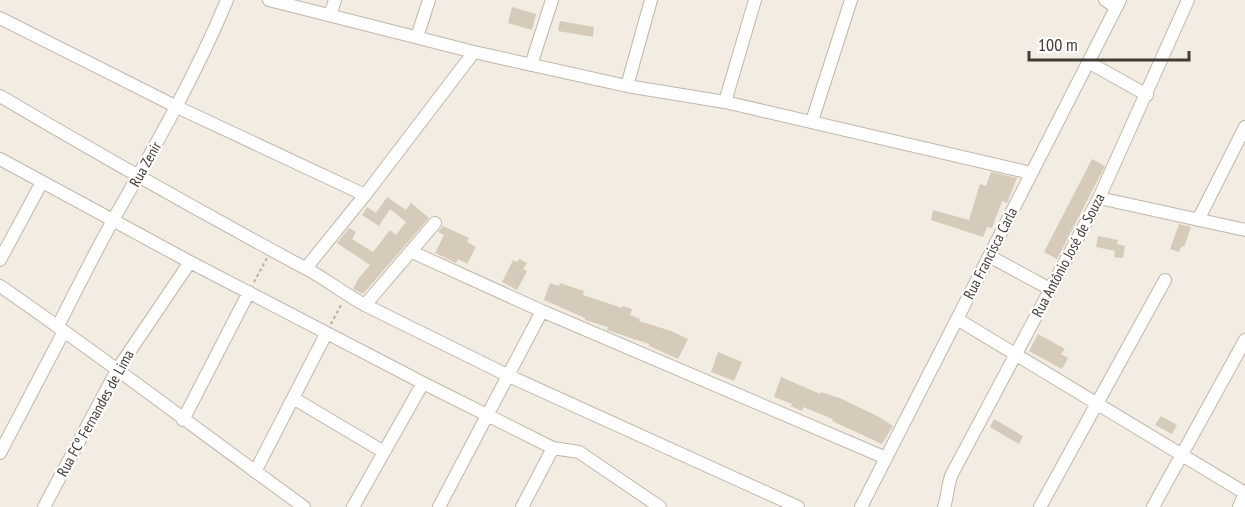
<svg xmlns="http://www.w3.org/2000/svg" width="1245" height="507" viewBox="0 0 1245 507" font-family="'PT Sans Narrow',sans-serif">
<rect width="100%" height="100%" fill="#f2ece2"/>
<path fill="#d6caba" d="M512 7 536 14 532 30 508 23Z
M560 21 594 27 593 37 558 31Z
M1092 159 1105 166 1057 259 1044 252Z
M991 172 1017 178 1007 203 1002 201 992 228 987 227 983 237 931 220 933 210 969 220 980 184 986 186Z
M387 197 406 210 411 203 429 218 363 294 353 289 358 279 370 265 337 243 349 228 356 232 352 239 373 252 390 230 396 235 406 222 390 209 379 226 362 215 367 207 376 213Z
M1179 224 1191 227 1184 247 1182 246 1179 252 1170 249Z
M443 226 469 238 467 242 476 247 467 264 458 259 456 263 435 253 444 235 438 232Z
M1098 236 1118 240 1117 244 1125 246 1123 258 1114 257 1115 251 1096 247Z
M519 259 527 263 523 269 527 271 517 290 502 282 513 260 517 262Z
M550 283 559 286 560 283 584 291 583 295 622 308 623 306 632 309 630 315 640 319 639 321 671 331 688 339 678 359 649 346V344L607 330 608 327 585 320V318L544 300Z
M1038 334 1065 349 1061 354 1068 358 1062 369 1029 351Z
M718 352 742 362 734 381 711 372Z
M781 377 820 394 821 392 842 399 879 417 893 426 882 444 832 421 833 419 803 407 802 411 791 406 792 404 774 397Z
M1161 416 1177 425 1172 434 1155 425Z
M994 419 1023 436 1019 444 990 427Z"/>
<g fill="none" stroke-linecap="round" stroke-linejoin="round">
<g stroke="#c0b7a8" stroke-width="14">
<path id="minor" d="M269 0 474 52 627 86 725 102 1031 173
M1105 0 1116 7
M330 15 335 0
M0 18 177 107 365 195
M417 37 429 0
M1088 62 1147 95
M531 65 552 0
M627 86 651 0
M0 96C100 155 201 212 303 267 325 278 344 294 365 305L509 376 798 507
M725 102 755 0
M812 121 851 0
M0 159 190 262 423 383 553 448 579 452 660 507
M1099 198 1245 230
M1198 220 1245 127
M412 252 542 311 886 458
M989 256 1050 289
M0 260 42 182
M306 268 365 195 474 52
M0 286C103 357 203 434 304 507
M365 305 435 223
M957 319 1245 493
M58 326C76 290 94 255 113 220 154 148 195 77 227 0
M293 398 384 452
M183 420 249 292
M0 453 64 331
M255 472 326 334
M44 507 117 370 190 262
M353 507 423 383
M439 507 542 311
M522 507 553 448
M861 507 1120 0
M944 507C948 496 947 485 952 474L1099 198 1188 0
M1040 507 1165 280
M1153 507 1245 340
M1239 507 1245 492"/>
</g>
<path stroke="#bfaf96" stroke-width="2" stroke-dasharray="3 3" stroke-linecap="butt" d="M254 282 267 258
M331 324 342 303"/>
<use href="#minor" stroke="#fff" stroke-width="12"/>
</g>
<g text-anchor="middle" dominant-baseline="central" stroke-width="4.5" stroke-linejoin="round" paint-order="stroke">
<g font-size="15" fill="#433c33" stroke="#fff">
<text transform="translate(145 164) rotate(-61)">Rua Zenir</text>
<text transform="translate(990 253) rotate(-63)">Rua Francisca Carla</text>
<text transform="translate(1068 255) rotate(-62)">Rua Antônio José de Souza</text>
<text transform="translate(95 413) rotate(-61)">Rua FCº Fernandes de Lima</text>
</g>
</g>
<path d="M1029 51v9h160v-9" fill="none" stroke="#433c33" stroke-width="3"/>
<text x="1038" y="51" font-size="18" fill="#433c33" stroke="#ffffff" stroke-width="4.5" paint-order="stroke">100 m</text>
</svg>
